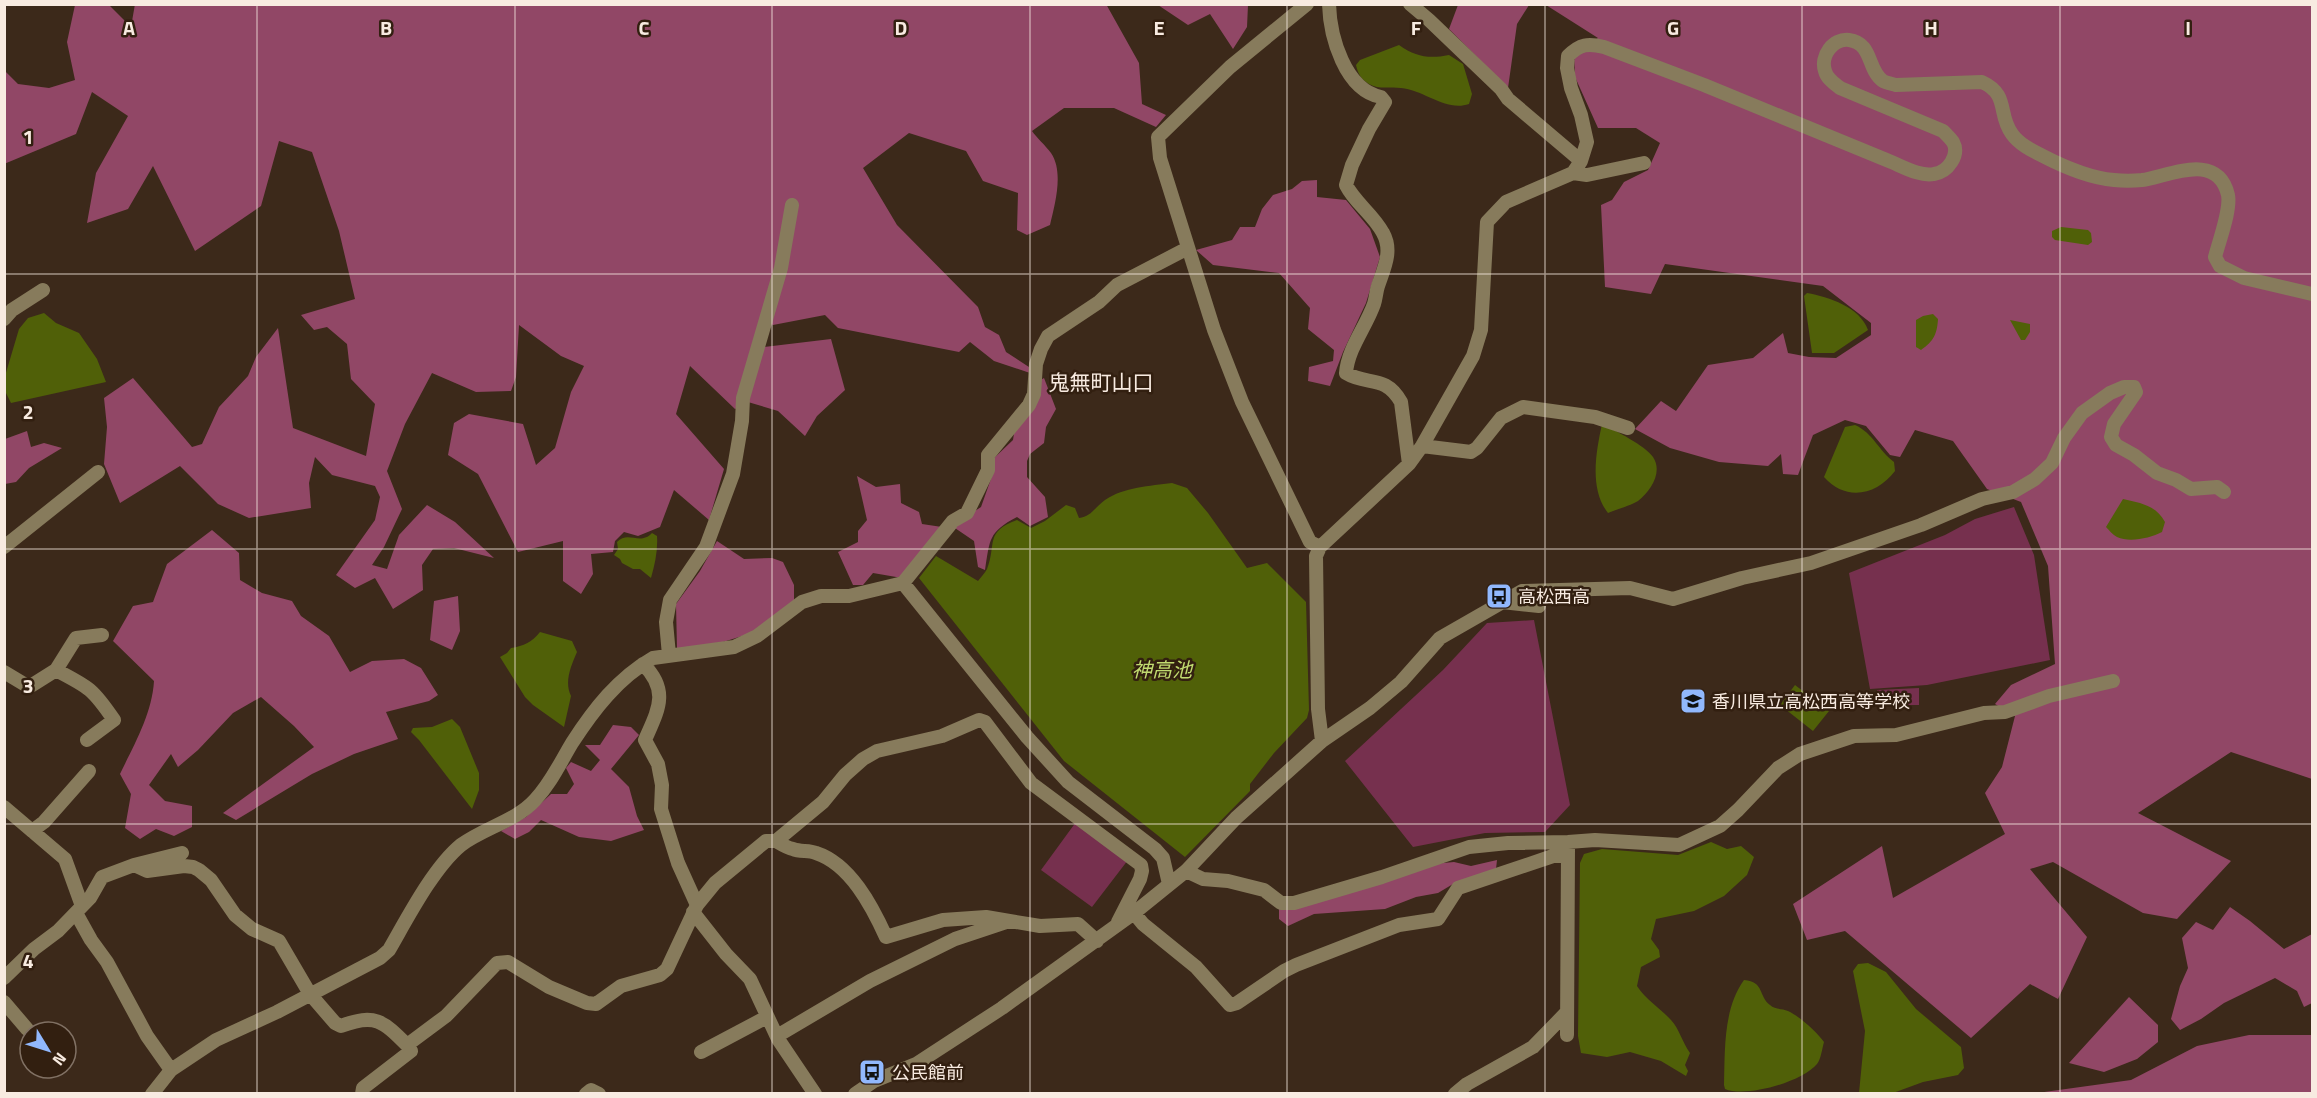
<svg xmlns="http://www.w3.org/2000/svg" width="2317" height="1098" viewBox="0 0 2317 1098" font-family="'Titillium Web','Noto Sans JP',sans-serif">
<rect width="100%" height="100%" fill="#3c291a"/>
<path fill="#76304e" d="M2014 507 2034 555 2050 660 1927 685 1870 689 1849 573 1945 535 1975 519Z
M1534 620 1570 805 1545 832 1485 833 1413 847 1345 761 1443 670 1487 623Z
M1919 688V705H1877V690Z
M1076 822 1128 860 1092 907 1041 870Z"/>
<path fill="#914766" d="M135 4H1106L1139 63 1142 104 1166 115 1156 127 1114 108H1064L1032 131C1037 138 1045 145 1051 153 1064 172 1055 204 1050 225L1027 235 1017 230 1018 193 983 181 966 151 909 133 863 168 897 225 978 307 985 327 999 335 1006 352 1032 369 1030 373 994 361 970 342 959 352 838 328 825 315 773 325 761 316 756 348 831 339 845 390 817 416 805 436 778 411 748 402 735 409 690 366 676 414 724 469 709 520 674 490 660 527 638 536 624 532 615 541 613 552 591 554 593 574 581 594 563 581V541L518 552 478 474 448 455 454 423 469 414 523 424 536 465 555 448 571 392 584 366 561 356 519 325 516 377 511 391 476 392 432 373 405 424 387 471 402 509 384 547 372 565 387 569 399 535 427 505 455 522 494 558 454 548 433 549 422 565 423 590 393 609 375 578 355 588 336 575 375 520 380 497 375 486 332 475 315 457 309 483 311 508 249 518 218 504 180 466 120 503 104 464 107 427 104 398 133 378 192 447 202 444 219 407 248 376 256 357 278 328 293 428 366 456 375 404 351 379 347 344 327 327 314 330 301 315 355 299 339 231 312 152 279 141 261 206 195 251 153 166 128 209 87 223 96 173 128 116 92 92 76 134 4 164V70L18 84 49 88 75 80 67 42 75 5H109L131 27Z
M1158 5H1248L1247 27 1233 49 1210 14 1188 25Z
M1458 5H1529L1517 24 1508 88 1449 29Z
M1546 5H2312V779L2231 752 2138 813 2231 861 2177 919 2143 913 2053 862 2030 869 2087 937 2058 999 2030 984 1971 1038 1845 931 1807 940 1793 904 1882 846 1893 898 2005 834 1985 793 2002 767 2015 716 1995 704 2011 685 2055 664 2048 566 2021 502 1987 489 1953 441 1915 430 1900 457 1890 455 1866 426 1845 420 1813 435 1798 475 1783 474 1781 454 1768 466 1719 462 1670 448 1635 429 1661 401 1676 411 1708 365 1753 358 1783 333 1788 353 1809 357 1836 358 1871 335V323L1823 286 1665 264 1651 294 1605 287 1601 205 1612 200 1624 182 1648 170 1660 143 1636 128H1598L1575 77 1574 55 1598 38Z
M1317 180V197L1346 200 1370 229 1380 257 1366 303 1343 352 1330 386 1308 381 1309 367 1333 361 1334 350 1308 329 1310 308 1279 273 1213 265 1196 250 1232 240 1240 227H1255L1262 209 1273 195 1292 189 1302 181Z
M1044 378 1056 409 1046 427 1044 443 1030 454 1027 461V477L1045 497 1048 517 1030 526 1017 517C988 532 990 540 985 570L978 567 974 541 952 526 981 507 992 476 991 461 1013 440 1015 427 1039 381Z
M27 431 31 447 44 443 62 448 29 468 16 482 5 484V439Z
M857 476 876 487 900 484 901 503 919 512 922 524 942 527 902 578 873 573 863 585H853L838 552 858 542V531L867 520Z
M212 530 239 553 240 580 262 593 292 601 301 616 329 636 350 672 372 661 404 659 421 668 438 695 429 701 386 712 398 739 354 754 312 774 236 820 223 813 314 747 294 726 261 697 233 713 198 750 178 767 171 754 149 785 165 801 192 806V827L174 836 156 829 140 839 125 828 131 794 120 774C134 745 152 714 154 681L113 641 133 606 153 602 167 564Z
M717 541 744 559 772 558 783 562 794 585V602L755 632 723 642 677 649 676 604 700 571Z
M458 596 460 631 452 650 430 640 434 601Z
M613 725 631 727 639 735 611 769 629 787 637 816 644 830 611 841 579 837 541 820 529 832 515 839 501 831 526 817 551 794H567L574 784 566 768 571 762 591 771 600 760 585 745H600Z
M1497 860 1496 869 1453 884 1438 893 1416 897 1385 909 1314 914 1288 926 1279 919V908L1433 864 1454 862 1471 866Z
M2230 907 2250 921 2284 949 2312 934V1003L2304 1007 2297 991 2275 978 2224 1003 2201 1019 2180 1030 2171 1019 2180 986 2188 968 2182 938 2196 922 2213 930Z
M2129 997 2158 1025V1042L2137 1059 2104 1072 2069 1063Z
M2249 1035H2312V1093H2037L2131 1080 2197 1046Z"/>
<path fill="#506008" d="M1399 45C1416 57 1429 59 1449 55L1463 64 1472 94 1469 104C1446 112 1424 90 1401 88 1391 86 1379 90 1369 84 1361 79 1358 74 1356 65L1360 60Z
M2061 227 2088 230 2091 233 2092 242 2088 245 2055 240 2052 237V231Z
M1807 293C1829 297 1860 307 1868 330L1834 353H1812L1804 296Z
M44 313 56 323 79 333 97 359 106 382 11 403 5 391V376L19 329 28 318Z
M1933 314 1938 319C1937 334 1934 341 1921 350L1916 347V320L1923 316Z
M2010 320 2030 324V332L2025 340H2021Z
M1602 424C1614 430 1646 446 1653 457 1663 472 1651 491 1638 501 1630 506 1617 509 1608 513 1589 489 1596 452 1602 424Z
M1855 425C1873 433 1879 451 1894 462L1895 471C1877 495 1846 502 1824 477L1845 427Z
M1172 483 1187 488 1208 513 1247 568 1267 563 1306 602 1309 710 1307 718 1274 753 1250 784V791L1185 857 1064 761 919 578 936 556 978 581C981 577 985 573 987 569 997 544 984 532 1017 520L1031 528 1045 521 1066 505 1075 508 1079 518C1091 517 1095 507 1105 500 1124 487 1150 486 1172 483Z
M2123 499C2140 503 2156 505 2165 522L2162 532C2150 538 2130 543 2117 537 2113 535 2109 530 2106 527Z
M652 533 657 536C658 550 655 564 651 578L640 569H633L622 563 620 559 614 555 618 549 617 542C628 530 640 546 652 533Z
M540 632 572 641 577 652C571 666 564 682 571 696L564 727 533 705 525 697 500 657 507 653 511 648C524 646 532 642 540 632Z
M1795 685 1829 711 1813 731 1780 705Z
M452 719 460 727 479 773V790L472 809 419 740 411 732 413 728 432 727Z
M1711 842 1727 849 1741 846 1754 857 1747 875 1724 896 1694 911 1656 919 1651 939 1659 950 1660 957 1641 967 1637 986C1646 1000 1660 1008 1671 1020 1680 1030 1682 1042 1690 1053L1685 1065 1688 1071 1686 1076 1661 1061 1630 1052 1607 1057 1581 1053 1578 1036 1580 863 1584 854 1602 849 1678 855Z
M1868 963 1886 972 1916 1009 1961 1047 1964 1068 1958 1075 1923 1082 1893 1093H1859L1865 1031 1853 971 1858 964Z
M1744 980C1765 982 1758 996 1770 1005 1775 1010 1782 1008 1788 1011 1799 1016 1817 1032 1824 1042 1822 1049 1821 1059 1817 1064 1802 1082 1746 1098 1725 1089L1724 1085C1725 1051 1723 1009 1744 980Z"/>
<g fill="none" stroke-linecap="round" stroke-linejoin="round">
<path stroke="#877b5c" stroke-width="14" d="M1307 4 1230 67 1158 137 1160 158 1214 330 1242 402 1310 542 1320 547
M1329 4C1330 37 1345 90 1381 97L1385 102 1369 129 1352 165 1346 185C1355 203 1373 214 1383 233 1393 251 1384 268 1378 286 1376 292 1376 298 1374 304 1366 327 1348 348 1346 373 1367 386 1385 374 1401 402L1409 464
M1410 4 1429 20 1501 89 1508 99 1581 161
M1573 173 1587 175 1644 163
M4 319 12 310 43 290
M1422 446 1471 452 1477 448 1501 418 1523 407 1595 417 1628 428
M4 547 98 472
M903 583 1027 737 1068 782 1155 849 1163 858 1169 884
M1502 602 1539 606
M669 655 666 622 670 600 706 547 733 474 742 421 743 398 781 268 792 205
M643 664C670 691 658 710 645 740L658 764 662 785 661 809 678 863 697 905
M56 670C89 687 93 689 114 720L87 740
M4 672 29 687 56 670 76 638 102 635
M1322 741 1318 709 1316 556 1320 547 1409 464 1422 446 1473 356 1481 330 1487 222 1506 202 1573 173 1581 161 1587 142 1581 115 1571 88 1567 68 1568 56C1580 44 1588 43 1604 47L1704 85 1889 161C1902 166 1920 177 1934 174 1948 172 1960 155 1953 142 1950 138 1946 134 1943 131L1840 88C1835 84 1827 79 1825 71 1820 56 1833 38 1849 40 1873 43 1867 70 1883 81 1886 83 1893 84 1896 85L1982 82C2010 95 1997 114 2012 134 2019 144 2031 150 2041 155 2064 167 2089 178 2114 180 2123 181 2133 181 2142 180 2169 176 2218 151 2228 195 2231 210 2219 241 2215 257L2220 266 2244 278 2312 294
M4 807 65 859 82 906
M32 831 44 822 89 771
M776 841C781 844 787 848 793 849 800 852 809 850 816 853 850 864 872 906 886 937L943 920 986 917 1040 926 1078 924 1097 941
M134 865 147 871 184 866 193 867 199 870 211 880 235 915 252 929 279 941 310 994 335 1023 341 1026C375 1013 383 1021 407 1045
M1186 871 1203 879 1228 881 1264 890 1281 903H1294L1382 877 1469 847 1508 843 1568 842 1595 840 1679 845 1720 826 1738 810 1778 768 1800 754 1854 736 1896 735 1984 713 2005 712 2049 696 2113 681
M693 912 726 954 750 979 778 1039 815 1094
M76 913 91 940 107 962 147 1036 171 1070
M1134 913 1143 924 1196 967 1230 1005 1237 1003 1284 971 1296 965 1399 925 1438 919 1458 888 1553 856H1568
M4 978 34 949 58 931 90 898 102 877 134 865 182 853
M4 1002 27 1029
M1567 1035 1568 847
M777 1036 870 981 955 939 1009 921
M701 1052 767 1017
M152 1094 171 1070 216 1040 277 1012 380 958 389 950C407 919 433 868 461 845 484 828 516 821 535 800 551 783 560 763 572 743 594 709 618 678 653 658L734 647 757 636 802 602 821 596H849L903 583 953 521 967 513 988 470V455L1029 405 1034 394 1036 364 1041 349 1048 336 1099 302 1117 285 1188 248
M362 1094 363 1088 411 1051 407 1045 446 1016 497 963 508 962 549 987 587 1003 596 1004 621 986 660 975 667 969 697 905 715 883 766 841H776L823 802 845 775 863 759 877 751 942 736 979 720 985 722 1031 783 1141 865 1142 871 1140 879 1118 922
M586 1094 591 1090 599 1094
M855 1094 874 1081 916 1064 1002 1008 1134 913 1186 871 1236 818 1322 741 1370 708 1401 682 1440 638 1522 591 1630 588 1673 599 1742 578 1811 563 1921 525 1982 499 2013 492 2035 479 2052 463 2064 438 2082 413 2110 393 2124 387H2134L2136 392 2114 424 2111 437 2116 445 2134 455 2157 473 2176 480 2191 489 2217 487 2224 492
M1455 1094 1467 1084 1533 1047 1566 1013"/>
</g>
<path fill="none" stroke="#f8ebe1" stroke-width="1.5" stroke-opacity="0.55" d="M257 4V1094M515 4V1094M772 4V1094M1030 4V1094M1287 4V1094M1545 4V1094M1802 4V1094M2060 4V1094M4 274H2312M4 549H2312M4 824H2312"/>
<defs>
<g id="bus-square" transform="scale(1.35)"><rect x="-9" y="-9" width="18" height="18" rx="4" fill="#91b8fd" stroke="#321f10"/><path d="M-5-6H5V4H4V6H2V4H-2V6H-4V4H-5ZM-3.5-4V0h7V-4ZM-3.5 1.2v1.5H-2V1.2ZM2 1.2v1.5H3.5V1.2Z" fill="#111"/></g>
<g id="school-square" transform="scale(1.35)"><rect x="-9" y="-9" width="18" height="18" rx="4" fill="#91b8fd" stroke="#321f10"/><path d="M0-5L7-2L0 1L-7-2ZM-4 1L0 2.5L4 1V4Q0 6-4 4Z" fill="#111"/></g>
</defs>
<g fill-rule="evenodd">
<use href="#bus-square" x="1499" y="596"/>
<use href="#school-square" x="1693" y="701"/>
<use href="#bus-square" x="872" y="1072"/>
</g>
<g text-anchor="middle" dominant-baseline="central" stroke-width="5" stroke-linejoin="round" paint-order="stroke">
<g font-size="18" fill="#f8ebe1" stroke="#321f10" text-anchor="start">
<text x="1518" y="596">高松西高</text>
<text x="1712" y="701">香川県立高松西高等学校</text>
<text x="892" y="1072">公民館前</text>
</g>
<g font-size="20" font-style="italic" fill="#c1db70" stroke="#321f10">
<text x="1162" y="669">神高池</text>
</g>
<g font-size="21" fill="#f8ebe1" stroke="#321f10">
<text x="1101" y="382">鬼無町山口</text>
</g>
</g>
<g font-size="20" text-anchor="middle" font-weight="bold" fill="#f8ebe1" stroke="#321f10" stroke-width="5" stroke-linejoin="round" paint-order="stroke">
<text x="129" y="35">A</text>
<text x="386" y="35">B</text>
<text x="644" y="35">C</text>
<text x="901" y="35">D</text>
<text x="1159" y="35">E</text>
<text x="1416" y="35">F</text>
<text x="1673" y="35">G</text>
<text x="1931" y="35">H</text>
<text x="2188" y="35">I</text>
<text x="28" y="144">1</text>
<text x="28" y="419">2</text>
<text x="28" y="693">3</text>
<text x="28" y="968">4</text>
</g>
<rect width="2317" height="1098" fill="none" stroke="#f8ebe1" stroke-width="12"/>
<g transform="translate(48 1050) rotate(128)"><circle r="28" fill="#321f10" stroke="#817164" stroke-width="1.5"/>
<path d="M0-4.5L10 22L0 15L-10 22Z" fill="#91b8fd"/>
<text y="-9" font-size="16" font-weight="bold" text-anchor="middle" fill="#f8ebe1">N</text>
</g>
</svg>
